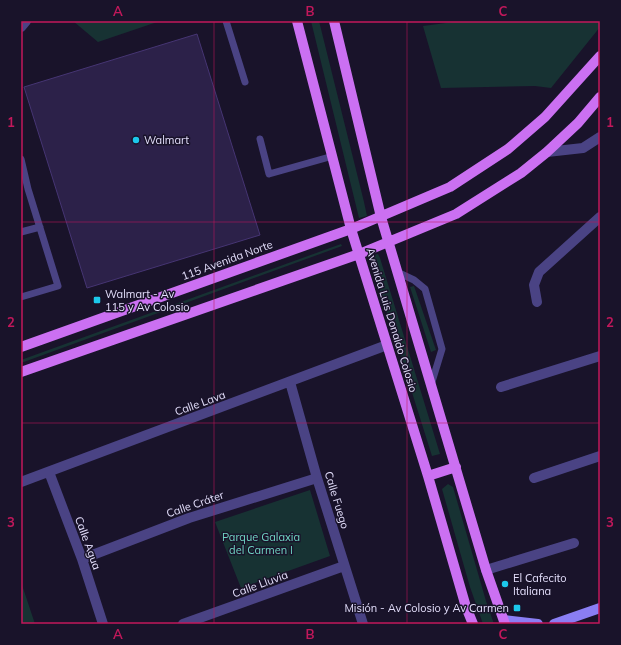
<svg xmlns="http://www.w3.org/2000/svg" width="621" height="645" viewBox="0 0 621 645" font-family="Mulish,sans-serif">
<rect width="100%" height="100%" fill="#19132a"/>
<path fill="#173233" d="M73 21H160L98 42Z
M311 21H319L364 202 367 216 359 218Z
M461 21H600V27L551 88 535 86 441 88 423 26Z
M341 244 342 246 21 363V360Z
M378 254 380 258 440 454 432 456 369 256Z
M414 286 436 350 431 352 410 287Z
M448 484 453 487 486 601 494 624H483L470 587 442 489Z
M310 490 330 556 241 588 215 522Z
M21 582 35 624H21Z"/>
<path fill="#2c2149" stroke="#463573" d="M197 34 260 235 87 288 24 87Z"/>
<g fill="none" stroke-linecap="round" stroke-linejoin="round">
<path stroke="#4a4384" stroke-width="7" d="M226 21 245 82
M260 139 269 174 333 156
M21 159 28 189 58 286 21 297
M21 232 40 227
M397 272 414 280 425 289 442 349 431 385"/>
<path stroke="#4a4384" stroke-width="10" d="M21 27 26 21
M547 152 583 148 600 137
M537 302 534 285 539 272 600 217
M290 382 317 478 363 624
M501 387 600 356
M49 472 82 559 103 624
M534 478 600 456
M21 482 387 345
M82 559 189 518 317 478
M486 570 574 543
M183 624 344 566"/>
<path stroke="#8a7ef4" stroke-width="10" d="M504 620 538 624
M554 624 600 608"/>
<path stroke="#cb70f2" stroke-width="10" d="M297 21 351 229 428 476 466 607 473 624
M334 21 381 217 486 570 505 624
M21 347 351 229 450 187 508 149 545 117 600 56
M21 372 359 254 456 214 521 173 547 152 578 123 600 97
M428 476 456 467"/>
</g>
<path fill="none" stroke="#c2185b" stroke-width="1" stroke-opacity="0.55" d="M214 21V624M407 21V624M21 222H600M21 423H600"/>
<g fill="#1cc8eb" stroke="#19132a" stroke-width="1.5">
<circle cx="136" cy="140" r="4"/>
<rect x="93" y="296" width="8" height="8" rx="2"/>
<circle cx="505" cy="584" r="4"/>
<rect x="513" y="604" width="8" height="8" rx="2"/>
</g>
<g text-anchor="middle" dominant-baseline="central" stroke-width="3" stroke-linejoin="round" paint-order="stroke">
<g font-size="11" fill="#e4dffc" stroke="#19132a" text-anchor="start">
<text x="144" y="140">Walmart</text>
<text x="105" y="294">Walmart - Av<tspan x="105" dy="13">115 y Av Colosio</tspan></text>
<text x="513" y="578">El Cafecito<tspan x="513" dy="13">Italiana</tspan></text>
<text x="509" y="608" text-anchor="end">Misión - Av Colosio y Av Carmen</text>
</g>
<g font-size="11" fill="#e4dffc" stroke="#19132a">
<text transform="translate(227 260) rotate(-20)">115 Avenida Norte</text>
<text transform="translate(392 320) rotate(73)">Avenida Luis Donaldo Colosio</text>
<text transform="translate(200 403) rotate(-20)">Calle Lava</text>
<text transform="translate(337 500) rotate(73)">Calle Fuego</text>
<text transform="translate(195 504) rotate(-19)">Calle Cráter</text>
<text transform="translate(88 543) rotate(70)">Calle Agua</text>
<text transform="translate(260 584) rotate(-20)">Calle Lluvia</text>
</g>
<g font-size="11" fill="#70d7c5" stroke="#19132a">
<text x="261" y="537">Parque Galaxia<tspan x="261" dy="13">del Carmen I</tspan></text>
</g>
</g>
<rect width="621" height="645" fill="none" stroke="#19132a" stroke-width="44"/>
<rect x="22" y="22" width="577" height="601" fill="none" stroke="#c2185b" stroke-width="1.5"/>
<g font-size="13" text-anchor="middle" font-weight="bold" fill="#c2185b">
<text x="118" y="16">A</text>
<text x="310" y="16">B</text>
<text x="503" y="16">C</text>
<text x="11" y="127">1</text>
<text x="610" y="127">1</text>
<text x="11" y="327">2</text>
<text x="610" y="327">2</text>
<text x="11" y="527">3</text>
<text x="610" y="527">3</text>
<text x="118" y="639">A</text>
<text x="310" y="639">B</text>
<text x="503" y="639">C</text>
</g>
</svg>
